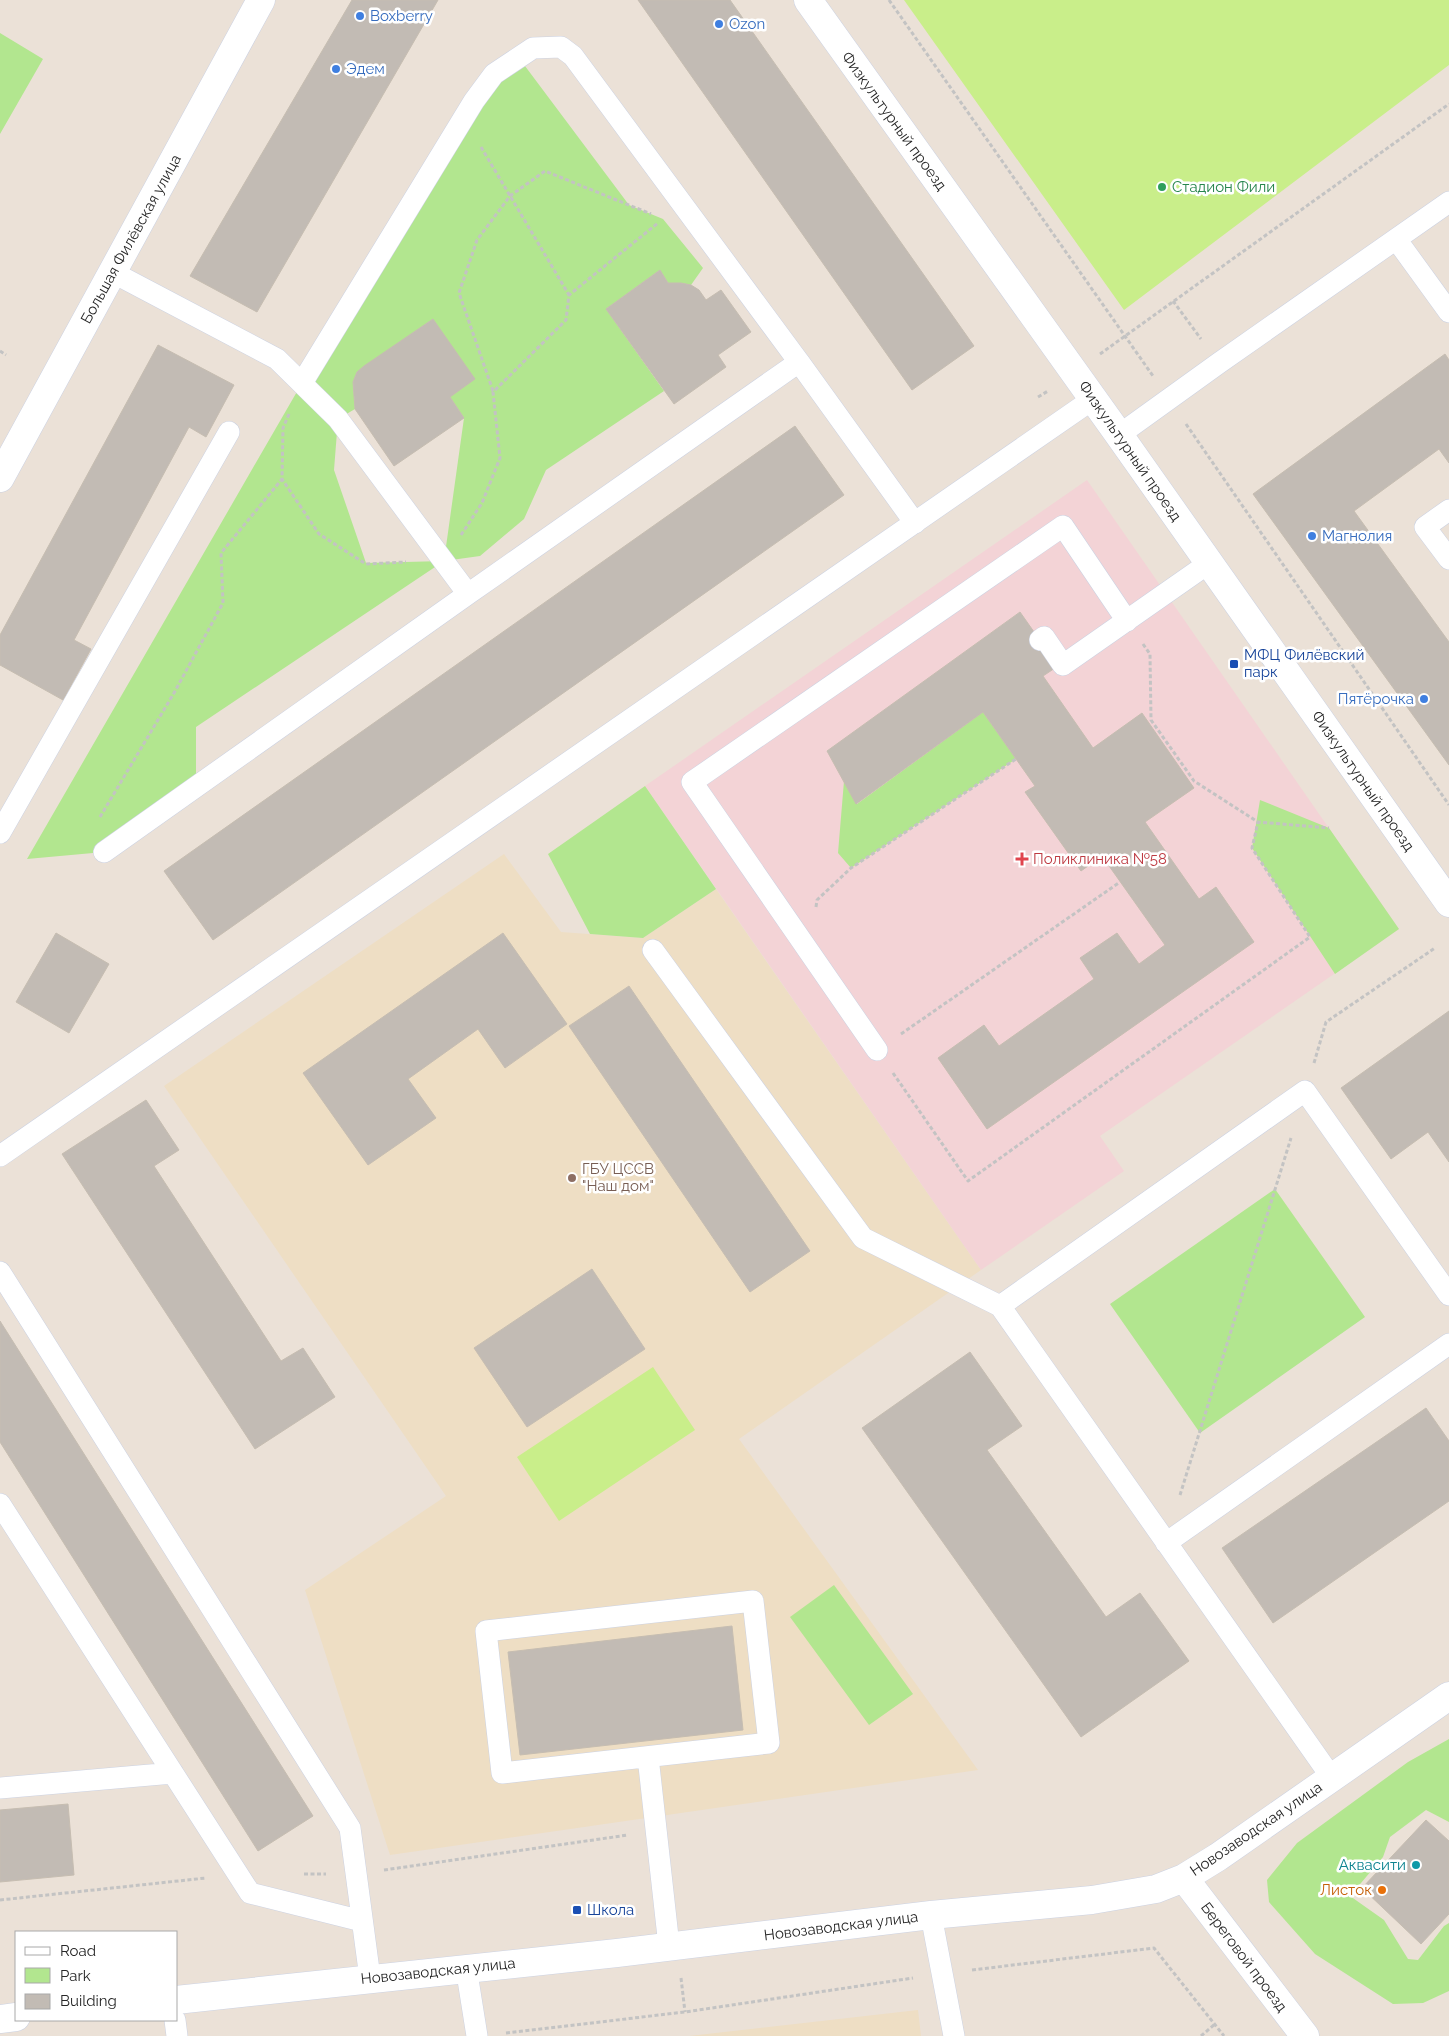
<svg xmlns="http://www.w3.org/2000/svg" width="1449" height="2036" viewBox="0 0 1449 2036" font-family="Raleway,sans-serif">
<rect width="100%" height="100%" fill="#ebe1d7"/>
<path fill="#eedec4" d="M504 854 561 932 643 938 716 889 981 1270 739 1439 978 1770 390 1855 305 1590 446 1496 164 1086Z
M918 2010 921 2036H689Z"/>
<path fill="#f3d3d6" d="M1087 480 1399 929 1100 1136 1124 1171 981 1270 645 786Z"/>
<path fill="#b2e68f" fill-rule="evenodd" d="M0 33 43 59 0 134Z
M519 58 629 205 663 219 703 268 691 285 681 283H668L660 270 606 309 664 391 546 470 524 519 480 556 444 561 196 727V786L104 852 27 859 302 383 463 117ZM433 319 450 397 464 418 444 561 366 563 334 470 338 419 355 409 353 382 357 372Z
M983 712 1016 759 851 868 838 853 844 781 857 804Z
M645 786 716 889 643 938 590 934 548 854Z
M1260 800 1329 828 1399 929 1335 974 1252 848Z
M1275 1189 1365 1317 1200 1433 1110 1304Z
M834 1585 913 1694 869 1725 790 1617Z
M1449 1739V1822L1426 1810 1390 1837 1383 1857 1350 1896 1384 1920 1408 1959 1418 1960 1444 1926 1449 1923V1991L1423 2003 1393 2004 1315 1954 1269 1902 1267 1880 1297 1843 1408 1762Z"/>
<path fill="#c9ee8a" d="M904 0H1449V65L1124 310Z
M653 1367 695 1430 559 1521 517 1457Z"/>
<path fill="#c2bbb4" stroke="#c6bdb1" d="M352 0H438L257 312 190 276Z
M638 0H730L974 346 912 390Z
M660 270 668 283H681L691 285 699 290 706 300 721 290 751 332 718 355 726 367 674 404 606 309Z
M433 319 475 379 450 397 464 418 394 466 355 409 353 382 357 372 364 366Z
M158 345 234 385 206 437 189 427 74 640 91 649 63 700 0 665V635Z
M1445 354 1449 360V463L1439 449 1354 511 1449 642V765L1253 494Z
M795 426 844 495 213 940 164 871Z
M1020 612 1058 666 1043 676 1093 748 1142 713 1194 788 1145 822 1199 899 1216 887 1254 942 987 1129 938 1058 984 1025 999 1046 1094 979 1080 958 1117 933 1139 964 1165 945 1102 856 1081 871 1025 792 1035 786 983 712 856 804 827 751Z
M56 933 109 964 69 1033 16 1002Z
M503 933 567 1024 505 1068 478 1029 408 1079 436 1118 368 1165 303 1073Z
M629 986 810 1251 750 1292 569 1026Z
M1449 1011V1162L1428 1132 1391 1159 1341 1088Z
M146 1100 179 1150 154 1166 281 1361 303 1348 335 1397 255 1449 62 1154Z
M592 1269 645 1349 527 1427 474 1348Z
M0 1321 313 1816 258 1851 0 1442Z
M970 1352 1022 1426 987 1450 1106 1617 1140 1593 1189 1661 1081 1737 862 1428Z
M1426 1408 1449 1441V1501L1273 1623 1222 1548Z
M732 1626 743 1730 520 1755 508 1652Z
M68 1804 74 1875 0 1882V1810Z
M1426 1820 1449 1841V1914L1421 1944 1362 1888Z"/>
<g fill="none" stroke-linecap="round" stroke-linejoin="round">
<g stroke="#ccd2e2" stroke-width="22">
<path id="lane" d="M1396 239 1449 312
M112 272 277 359 338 419 468 594 799 362 573 56 561 47 533 48 494 74 474 101 302 383
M799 362 915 523
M1119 435 1219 363 1449 202
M1449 510 1425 527 1449 559
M1040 640 1044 637 1063 665 1209 563
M0 833 229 432
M104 852 468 594
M653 950 863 1238 1000 1306 1332 1778
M877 1050 692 782 1063 526 1127 621
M0 1156 1093 399
M0 1272 350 1828 370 1978
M1000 1306 1305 1091 1449 1295
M0 1504 250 1893 362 1921
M1166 1543 1449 1344
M753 1601 769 1743 502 1773 486 1631Z
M648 1757 669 1946
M0 1788 173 1773
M931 1915 954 2036
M466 1967 477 2036
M175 2020 177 2036"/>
</g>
<g stroke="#ccd2e2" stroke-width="29">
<path id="street" d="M808 0 1119 435 1449 903"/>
</g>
<g stroke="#ccd2e2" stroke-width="29">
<path id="secondary" d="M0 478 261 0
M1184 1878 1305 2036
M176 2000 617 1953 931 1915 1092 1900 1156 1889 1184 1878 1218 1857 1449 1696
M0 2019 16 2017"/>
</g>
<path stroke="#c3c3c3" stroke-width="3" stroke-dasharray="4 2.5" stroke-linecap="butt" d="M889 0 1153 376
M481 147 569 295
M1173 301 1201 339
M0 351 6 355
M1100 354 1449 104
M493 391 459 293 477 240 510 196 545 171 651 214
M1038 397 1048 391
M289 414 283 428 282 479 319 534 366 564 406 562
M1186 424 1449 805
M461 535 482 503 500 458 493 392 566 320 569 295 658 223
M1143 644 1150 654 1151 720 1194 781 1258 822 1329 828
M100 817 174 693 223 603 221 553 282 479
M816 907 817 900 851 868 1016 759
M901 1034 1120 882
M1314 1063 1326 1022 1435 948
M893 1073 968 1181 1310 937 1252 848 1258 822
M1180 1495 1291 1138
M384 1870 628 1835
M304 1874H326
M0 1900 206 1878
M972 1970 1154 1948 1224 2036
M681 1978 685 2012
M506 2033 685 2012 913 1978
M1201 2036 1215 2024"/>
<use href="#lane" stroke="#fff" stroke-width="21"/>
<use href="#street" stroke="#fff" stroke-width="28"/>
<use href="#secondary" stroke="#fff" stroke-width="28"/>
</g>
<g fill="#3f7fe0" stroke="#fff" stroke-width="2">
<circle cx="360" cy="16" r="5"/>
<circle cx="719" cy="24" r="5"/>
<circle cx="336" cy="69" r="5"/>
<circle cx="1312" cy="536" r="5"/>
<circle cx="1424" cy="699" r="5"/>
</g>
<circle fill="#2e9e5b" stroke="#fff" stroke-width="2" cx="1162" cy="187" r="5"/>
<g fill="#1a4fb4" stroke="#fff" stroke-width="2">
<rect x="1229" y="659" width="10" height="10" rx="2.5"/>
<rect x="572" y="1905" width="10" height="10" rx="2.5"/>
</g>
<path fill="#e0444e" stroke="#fff" stroke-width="2" d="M1019.5 851.5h5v5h5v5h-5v5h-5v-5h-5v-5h5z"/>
<circle fill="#8d6e63" stroke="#fff" stroke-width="2" cx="572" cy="1178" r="5"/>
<circle fill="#0f9aa8" stroke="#fff" stroke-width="2" cx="1416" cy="1865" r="5"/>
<circle fill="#e8710a" stroke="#fff" stroke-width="2" cx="1382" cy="1890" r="5"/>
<g text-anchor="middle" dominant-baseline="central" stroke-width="5" stroke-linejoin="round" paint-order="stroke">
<g font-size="15" fill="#366cbe" stroke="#fff" text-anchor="start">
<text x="370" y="16">Boxberry</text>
<text x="729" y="24">Ozon</text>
<text x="346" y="69">Эдем</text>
<text x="1322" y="536">Магнолия</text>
<text x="1414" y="699" text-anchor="end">Пятёрочка</text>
</g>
<g font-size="15" fill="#272727" stroke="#fff">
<text transform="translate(894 121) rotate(54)">Физкультурный проезд</text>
<text transform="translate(131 239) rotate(-61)">Большая Филёвская улица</text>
<text transform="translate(1130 451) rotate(55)">Физкультурный проезд</text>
<text transform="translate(1363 781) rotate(55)">Физкультурный проезд</text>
<text transform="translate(1256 1829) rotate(-34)">Новозаводская улица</text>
<text transform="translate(841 1926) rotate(-7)">Новозаводская улица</text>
<text transform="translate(1244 1957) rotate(53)">Береговой проезд</text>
<text transform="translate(438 1971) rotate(-6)">Новозаводская улица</text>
</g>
<g font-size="15" fill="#27864d" stroke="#fff" text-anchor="start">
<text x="1172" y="187">Стадион Фили</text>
</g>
<g font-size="15" fill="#164399" stroke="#fff" text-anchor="start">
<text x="1244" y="655">МФЦ Филёвский<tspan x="1244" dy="17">парк</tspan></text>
<text x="587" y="1910">Школа</text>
</g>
<g font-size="15" fill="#be3a42" stroke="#fff" text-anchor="start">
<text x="1033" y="859">Поликлиника №58</text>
</g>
<g font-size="15" fill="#785e54" stroke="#fff" text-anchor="start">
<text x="582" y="1169">ГБУ ЦССВ<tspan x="582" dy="17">"Наш дом"</tspan></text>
</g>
<g font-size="15" fill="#0d838f" stroke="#fff" text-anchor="end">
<text x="1406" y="1865">Аквасити</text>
</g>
<g font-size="15" fill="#c56008" stroke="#fff" text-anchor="end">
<text x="1372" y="1890">Листок</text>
</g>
</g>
<rect x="15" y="1931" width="162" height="90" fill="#ffffff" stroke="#a9a9a9"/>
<rect x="25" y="1947" width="25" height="8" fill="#ffffff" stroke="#a9a9a9"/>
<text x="60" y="1956" font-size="15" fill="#272727">Road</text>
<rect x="25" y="1968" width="25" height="15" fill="#b2e68f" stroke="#a9a9a9"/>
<text x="60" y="1981" font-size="15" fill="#272727">Park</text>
<rect x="25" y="1994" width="25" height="15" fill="#c2bbb4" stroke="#a9a9a9"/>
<text x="60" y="2006" font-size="15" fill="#272727">Building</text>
</svg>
